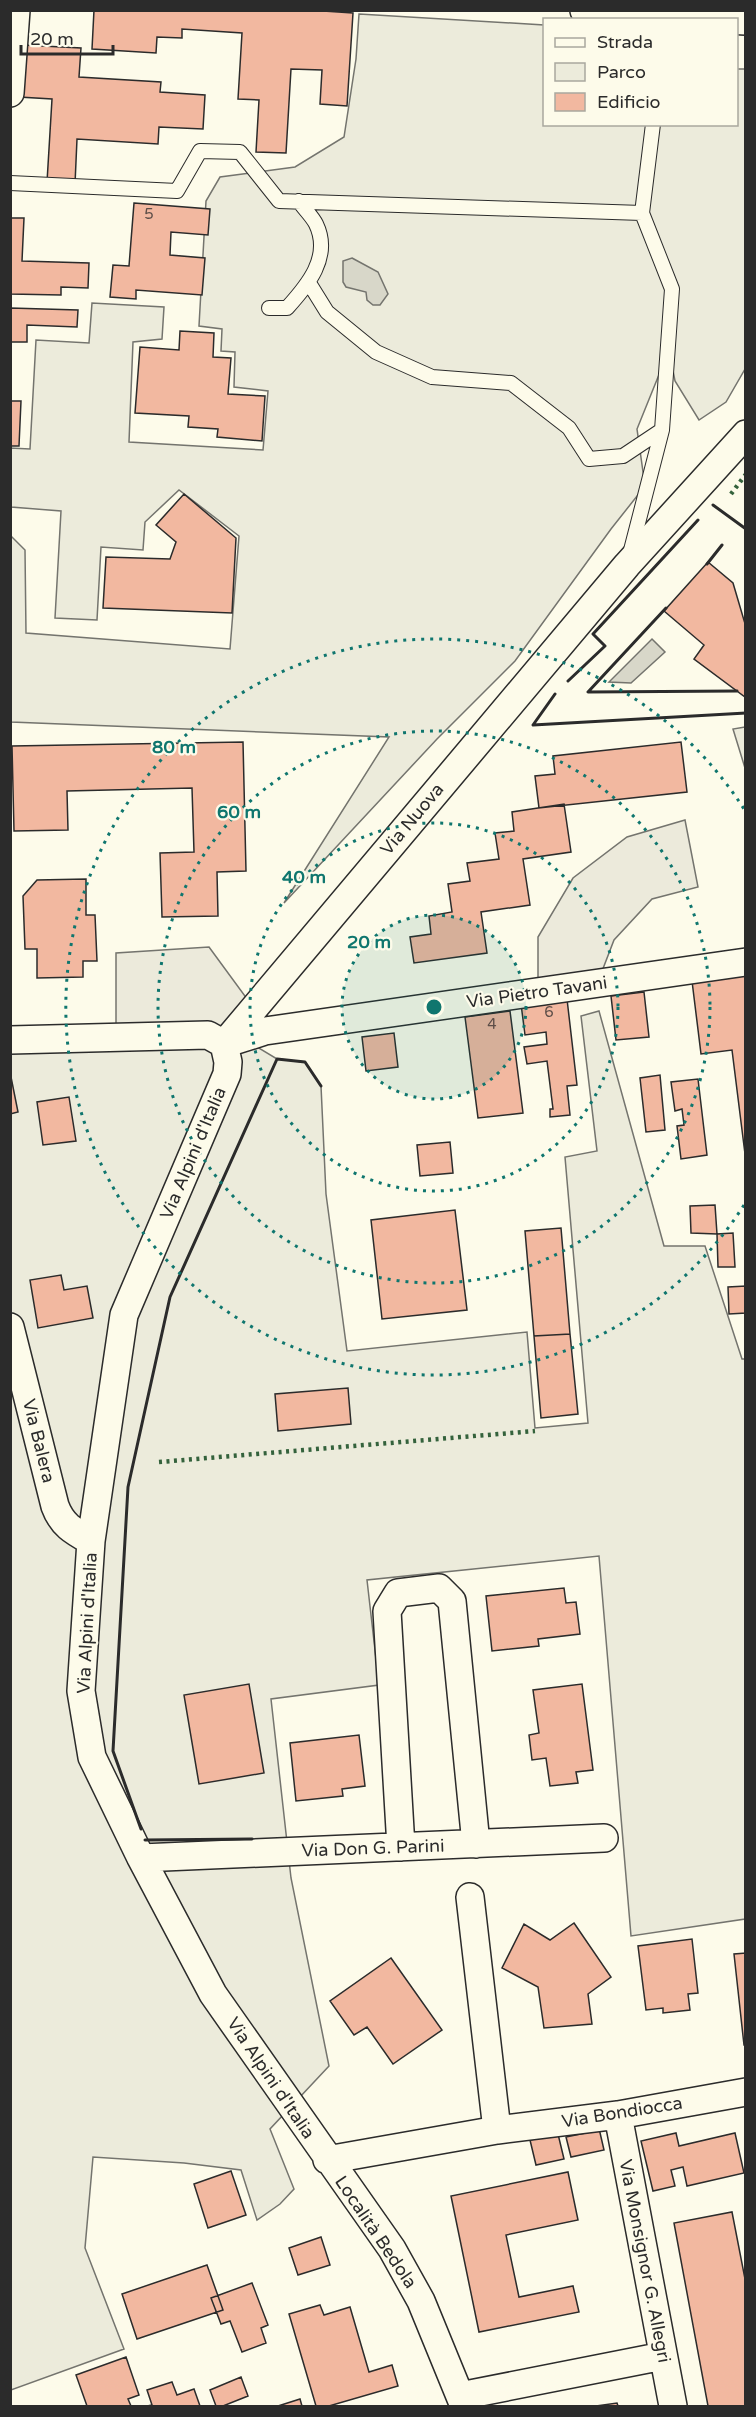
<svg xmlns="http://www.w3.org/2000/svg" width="756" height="2417" viewBox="0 0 756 2417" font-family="'Varela Round',sans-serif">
<rect width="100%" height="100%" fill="#fdfbea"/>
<path fill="#ecebdb" stroke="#74746e" stroke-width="1.5" d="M359 14 544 25V124H736L737 69H745V369L726 402 699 420 675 381 669 350 637 429 645 486 611 529 515 661 437 739 284 903 389 737 11 722V536L25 550 26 633 230 649 239 536 179 490 145 522 143 550 101 547 97 620 55 618 61 511 11 507 10 448 30 449 36 340 89 343 92 303 164 307 162 339 133 342 129 442 263 450 268 391 234 387 235 352 221 351 222 329 199 326 206 201 220 177 295 167 344 137 356 59Z
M745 727H746L745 768 733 729Z
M599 1011 664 1246H705L742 1359H745V1919L631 1936 599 1556 367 1580 379 1685 271 1699 291 1878 329 2066 270 2129 294 2189 280 2204 257 2220 241 2170 184 2163 93 2157 85 2248 124 2349 11 2390V1044L237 1035 277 1059 305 1062 321 1086 326 1194 347 1351 527 1332 535 1428 588 1423 565 1157 597 1151 581 1016Z"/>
<path fill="#eceadb" stroke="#74746e" stroke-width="1.5" d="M685 820 698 887 652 899 614 940 599 979 538 989V937L573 878 627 837Z
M209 947 253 1007 237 1035 116 1039V953Z"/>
<path fill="#d8d7c9" stroke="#74746e" stroke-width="1.5" d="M352 258 378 272 388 294 380 305H373L367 300 366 292 346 287 343 282V261Z
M652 639 665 652 631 683 609 682Z"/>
<path fill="#f2b8a0" stroke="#2b2b2b" stroke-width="1.5" d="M94 10H308L353 13 347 106 320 104 322 70 291 69 286 153 256 152 259 100 238 99 242 33 182 29V38L157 37 156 53 92 49Z
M23 45 81 48 79 77 161 82 160 92 205 95 203 129 159 127 158 144 77 139 75 184 47 182 52 99 19 97Z
M134 203 210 209 208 235 171 232 170 255 205 258 202 295 136 290V299L110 297 113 265 129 266Z
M10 218H24L22 261 89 263 88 288 61 287V295L10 294Z
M10 308 78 310 77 327 27 325V342H10Z
M180 331 214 333 213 357 231 358 228 394 265 396 262 441 217 437 218 429 188 427 189 416 135 413 140 347 179 350Z
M10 401H21L19 446H10Z
M184 494 236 538 232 613 103 608 106 557 170 559 176 542 156 525Z
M708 562 733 583 746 627 745 697 694 659 704 645 664 611Z
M243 742 246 871 217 872 218 916 162 917 160 853 194 852 192 788 67 791 68 830 14 831 12 746Z
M681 742 687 792 539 808 535 776 555 774 553 756Z
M564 804 571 852 523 859 530 905 481 912 487 953 414 963 410 937 431 934 429 916 452 912 448 884 470 881 467 863 499 859 495 833 514 831 512 812Z
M86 879V915H95L97 961H83V977L37 978V949H25L23 896 37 880Z
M746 975V1162L732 1050 701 1054 692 981Z
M644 992 649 1037 616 1040 611 996Z
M567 999 577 1085 567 1086 570 1115 550 1117V1109H553L547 1061 527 1064 524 1047 547 1044 546 1032 525 1035 521 1004Z
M510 1011 523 1113 478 1118 465 1017Z
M394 1033 398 1067 366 1071 362 1037Z
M10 1072 18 1112 10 1114Z
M660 1075 665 1130 646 1132 640 1078Z
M698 1079 707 1155 681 1159 677 1126 684 1125 682 1109 675 1111 671 1082Z
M69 1097 76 1141 43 1145 37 1102Z
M450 1142 453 1173 420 1176 417 1145Z
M715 1205 717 1234 691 1233 690 1206Z
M455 1210 467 1310 382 1319 371 1220Z
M561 1228 570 1334 534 1336 525 1231Z
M733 1233 735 1267H718L717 1234Z
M61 1275 64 1290 87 1286 93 1318 38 1328 30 1280Z
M746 1286V1313L729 1314 728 1287Z
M570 1334 578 1414 541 1418 534 1336Z
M348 1388 351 1424 278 1431 275 1394Z
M564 1588 566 1603 576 1602 580 1634 538 1639 539 1646 492 1651 486 1596Z
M249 1684 264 1773 199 1784 184 1695Z
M582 1684 593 1770 576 1772 578 1783 550 1786 546 1758 532 1760 529 1735 539 1733 533 1690Z
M359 1735 365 1786 342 1789 343 1796 296 1801 290 1743Z
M574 1923 611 1977 588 1994 592 2024 544 2028 538 1987 502 1968 524 1924 550 1940Z
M692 1939 698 1993 688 1994 690 2010 663 2013V2008L646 2010 638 1946Z
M746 1953V2045H744L734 1954Z
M391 1958 442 2030 393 2064 367 2027 354 2035 330 2001Z
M598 2124 604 2150 571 2157 566 2137 590 2132Z
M676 2133 679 2146 735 2133 744 2173 687 2186 683 2167 671 2170 675 2186 653 2191 641 2141Z
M558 2134 564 2159 536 2165 530 2140Z
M231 2171 246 2215 208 2228 194 2184Z
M568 2172 578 2220 506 2235 519 2297 573 2286 579 2312 479 2332 451 2196Z
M732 2212 746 2284V2406H708L674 2223Z
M321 2237 330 2265 298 2275 289 2248Z
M207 2265 223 2310 137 2339 122 2294Z
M252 2283 268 2325 261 2328 266 2343 242 2352 230 2321 221 2324 211 2298Z
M320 2305 324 2315 350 2307 369 2372 392 2365 398 2386 329 2406H316L289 2314Z
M126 2357 139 2395 128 2399 131 2406H87L76 2375Z
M241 2377 248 2396 223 2406H216L210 2390Z
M172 2382 177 2395 194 2389 200 2406H147L152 2405 147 2390Z
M300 2399 302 2406H278Z
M617 2403 618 2406H596Z"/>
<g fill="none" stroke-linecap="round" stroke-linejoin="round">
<g stroke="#2b2b2b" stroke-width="16">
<path id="service" d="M10 183 177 191 200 151 240 152 279 201 642 213
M309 283 327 312 376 352 432 377 511 383 569 428 589 459 623 456 662 430
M269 308H287C307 286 332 257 316 224 312 216 304 209 299 201
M630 554 662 430 672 289 642 213 653 124"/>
</g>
<g stroke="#2b2b2b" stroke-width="30">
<path id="minor" d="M10 93 16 10
M10 1040 208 1035 224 1044
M224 1044 228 1062 227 1074 124 1315 91 1541 81 1691 92 1757 141 1858 213 1994 392 2249 421 2301 464 2406
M224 1044 627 565 746 434
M224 1044 265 1031 746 962
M10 1327 55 1506C62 1525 73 1531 91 1541
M401 1847 387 1611 398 1593 439 1588 452 1601 476 1844
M141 1858 604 1838
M470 1897 497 2130
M618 2115 673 2406
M327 2160 497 2130 618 2115 746 2092
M460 2396 663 2356"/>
</g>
<g stroke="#2b2b2b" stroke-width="36">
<path id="primary" d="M587 10 746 18"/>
</g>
<use href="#service" stroke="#fdfbea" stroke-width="14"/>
<use href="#minor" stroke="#fdfbea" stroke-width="27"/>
<use href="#primary" stroke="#fdfbea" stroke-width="33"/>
<path stroke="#34623c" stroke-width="4.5" stroke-dasharray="3 4.5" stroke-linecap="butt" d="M731 494 746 474
M159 1462 535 1431"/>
<path stroke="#2b2b2b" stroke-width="3" d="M713 505 746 529
M707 564 722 545
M666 608 588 692 737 691
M568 681 605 646 593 634 698 520
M555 694 533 725 746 713
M141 1829 113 1751 128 1487 170 1297 277 1059 305 1062 321 1086
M145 1840 252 1839"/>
</g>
<circle cx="434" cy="1007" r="92" fill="#0f766e" fill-opacity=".12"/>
<g fill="none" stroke="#0f766e" stroke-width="3" stroke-dasharray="3 6">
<circle cx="434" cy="1007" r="92"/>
<circle cx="434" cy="1007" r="184"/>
<circle cx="434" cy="1007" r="276"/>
<path d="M744 1205A368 368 0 1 1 744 809"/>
</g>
<g text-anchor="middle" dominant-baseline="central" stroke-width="4.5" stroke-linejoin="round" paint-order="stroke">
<g font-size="15" fill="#5d4e48">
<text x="149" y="214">5</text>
<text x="549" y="1012">6</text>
<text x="492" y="1024">4</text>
</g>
<g font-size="18" fill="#2b2b2b" stroke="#fdfbea">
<text transform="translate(412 819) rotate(-50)">Via Nuova</text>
<text transform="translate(537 992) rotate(-8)">Via Pietro Tavani</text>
<text transform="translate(193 1153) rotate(-67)">Via Alpini d'Italia</text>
<text transform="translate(39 1441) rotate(76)">Via Balera</text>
<text transform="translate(87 1623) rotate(-87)">Via Alpini d'Italia</text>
<text transform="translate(373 1848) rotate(-2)">Via Don G. Parini</text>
<text transform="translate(271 2078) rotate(56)">Via Alpini d'Italia</text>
<text transform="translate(622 2112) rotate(-9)">Via Bondiocca</text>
<text transform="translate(376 2232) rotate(56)">Località Bedola</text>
<text transform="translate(645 2261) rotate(79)">Via Monsignor G. Allegri</text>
</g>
</g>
<circle cx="434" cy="1007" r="9" fill="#0f766e" stroke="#fdfbea" stroke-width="3"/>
<g font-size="18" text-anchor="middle" font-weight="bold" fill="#0f766e" stroke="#fdfbea" stroke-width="4.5" stroke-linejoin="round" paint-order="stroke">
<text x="174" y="753">80 m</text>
<text x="239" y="818">60 m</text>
<text x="304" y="883">40 m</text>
<text x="369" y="948">20 m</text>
</g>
<rect width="756" height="2417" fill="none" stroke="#2b2b2b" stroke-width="24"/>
<rect x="543" y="18" width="195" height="108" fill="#fdfbea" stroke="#a9a89e" stroke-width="1.5"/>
<rect x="555" y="38" width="30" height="9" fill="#fdfbea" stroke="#a9a89e" stroke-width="1.5"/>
<text x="597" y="48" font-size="18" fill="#2b2b2b">Strada</text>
<rect x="555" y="63" width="30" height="18" fill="#ecebdb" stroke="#a9a89e" stroke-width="1.5"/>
<text x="597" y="78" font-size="18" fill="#2b2b2b">Parco</text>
<rect x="555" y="93" width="30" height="18" fill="#f2b8a0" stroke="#a9a89e" stroke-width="1.5"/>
<text x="597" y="108" font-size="18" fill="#2b2b2b">Edificio</text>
<path d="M21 45v9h92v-9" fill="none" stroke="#2b2b2b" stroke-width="3"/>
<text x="30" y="45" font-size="18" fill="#2b2b2b" stroke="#fdfbea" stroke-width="4.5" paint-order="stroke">20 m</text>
</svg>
